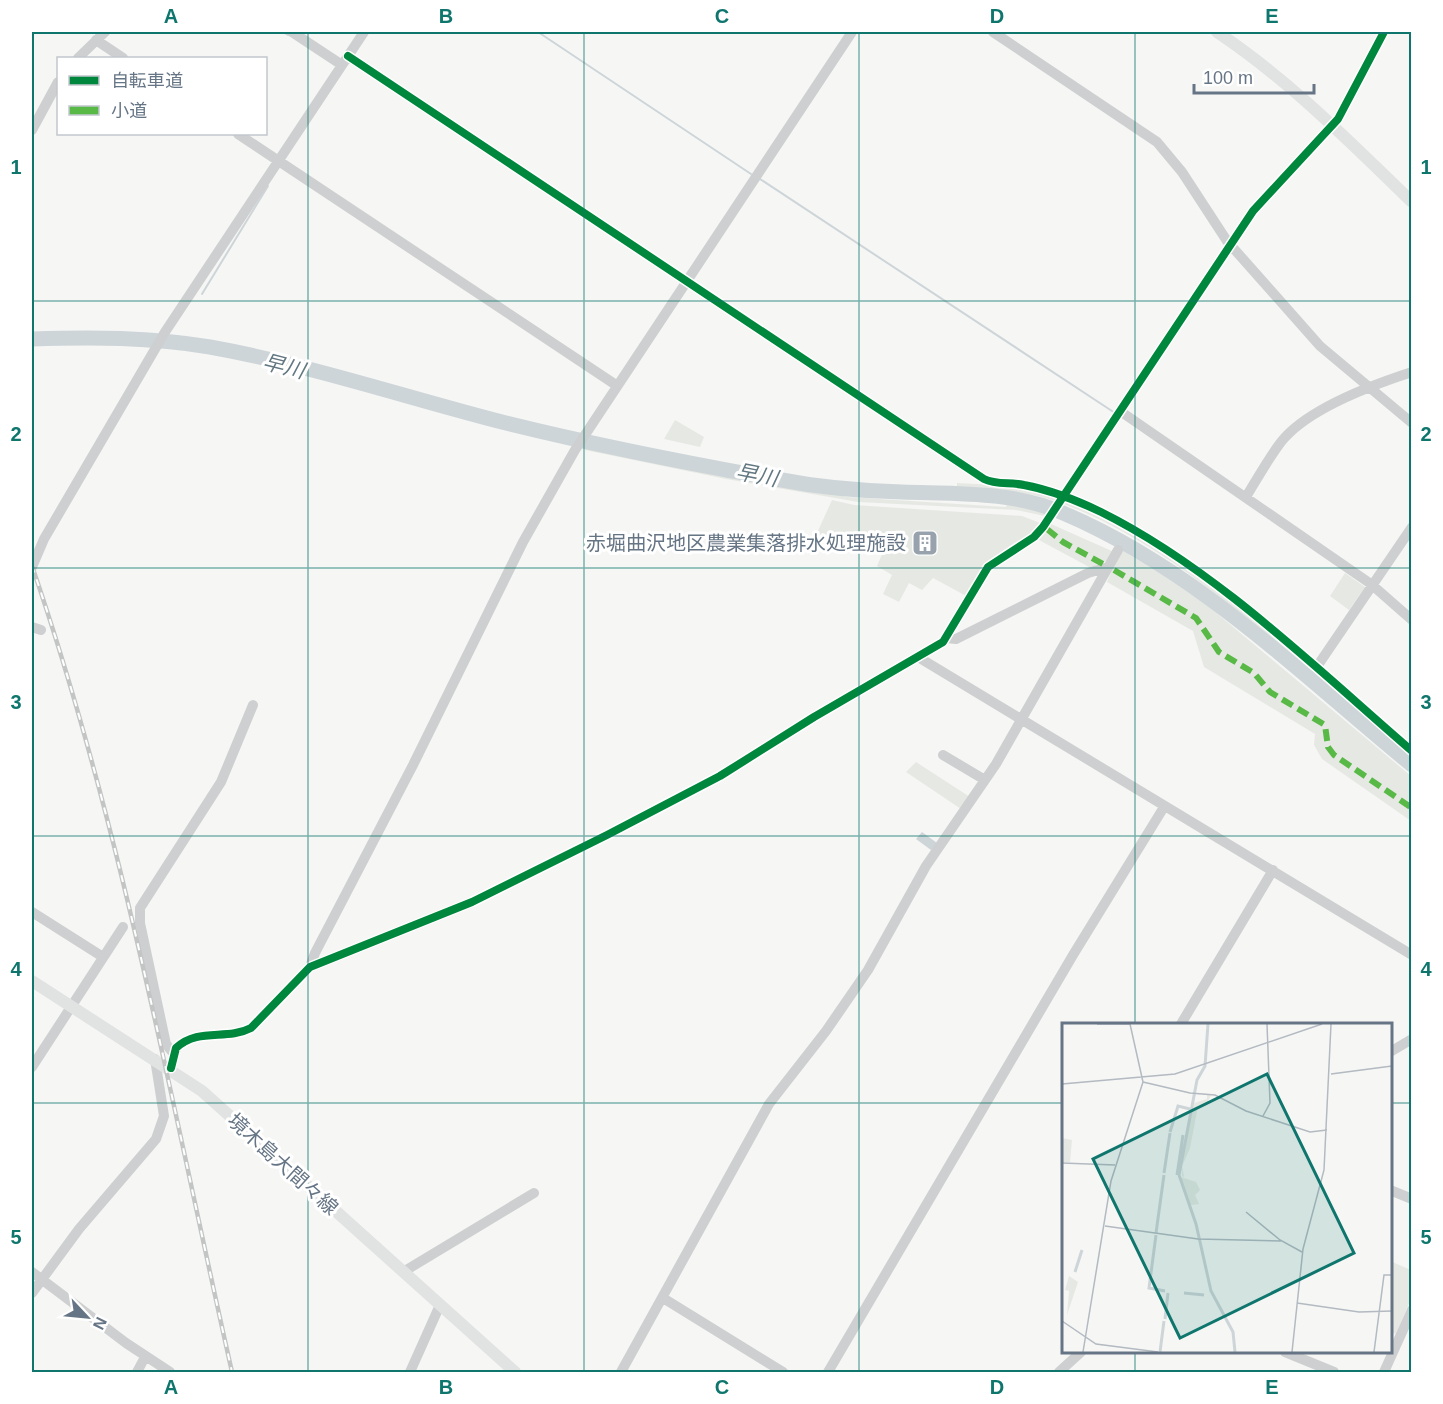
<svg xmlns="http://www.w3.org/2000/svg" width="1443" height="1404" viewBox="0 0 1443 1404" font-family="Helvetica,'Noto Sans JP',sans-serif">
<rect width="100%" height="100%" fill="#f6f6f5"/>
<path fill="#e6e9e3" d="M675 420 704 437 700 447 664 439Z
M584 445 848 497 1006 507 1007 503 1047 513 1045 516 1016 510 858 502 726 479 585 450Z
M957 483 1016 486 1069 501 1144 539 1231 600 1352 701 1349 704C1265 634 1158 534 1052 500 1022 490 989 489 957 488Z
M832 500 854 505 1022 516 1040 523 1034 532 985 566 968 597 933 578 922 590 909 583 899 602 883 594 892 575 877 566 883 552 824 548 812 544Z
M1051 524 1114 552 1108 560 1091 568 1037 539Z
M1121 550 1189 590 1411 776V821L1322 759 1314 745 1315 734 1204 667 1193 631 1107 582Z
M1345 573 1365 587 1349 610 1330 596Z
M916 762 970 797 961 809 906 772Z
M1390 1261 1411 1270V1299L1396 1334 1391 1332Z"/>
<path fill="#ced5d8" d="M922 832 937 843 931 850 916 839Z"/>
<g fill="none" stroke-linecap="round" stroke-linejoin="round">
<path stroke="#ced5d8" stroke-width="2" d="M283 32 288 35
M538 32 751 174
M760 179 1115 413
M202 294 268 186
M175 343 178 336"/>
<path stroke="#ced5d8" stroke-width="15" d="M32 339C91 337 151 337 210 347 310 365 408 398 506 423 595 445 686 463 776 479 817 487 860 491 902 492 956 494 1013 491 1063 513 1197 570 1301 674 1412 765"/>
<path stroke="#cecfd0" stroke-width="10" d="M292 32 342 65
M993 32 1157 142 1182 172 1227 241 1320 346 1412 423
M96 40 123 58
M348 56 984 479C996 485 1010 482 1024 485 1051 490 1076 500 1101 512 1214 568 1317 669 1412 751
M78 58 105 32
M32 130 58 82
M238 134 616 385
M1120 411 1371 584 1412 620
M1246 497C1257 479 1268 459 1281 442 1307 409 1372 385 1412 372
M32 567 44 539 165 332 364 32
M32 627 41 630
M947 638 956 639 1088 573 1108 567
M918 657 1412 955
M1316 668 1412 527
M943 755 985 780
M32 912 103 957
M310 967 315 953 413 765 523 542 575 450 852 32
M1181 1024 1273 870
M1390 1052 1412 1039
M173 1053 166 1044 140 923V908L221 782 253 705
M32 1067 123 927
M171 1068 176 1048C199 1027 226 1041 251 1028L310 967 472 902 607 835 720 776 814 717 943 642 988 567 1034 537 1043 527 1253 211 1338 119 1384 32
M1390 1190 1412 1199
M32 1272 126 1343 170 1372
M403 1272 534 1193
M32 1293 79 1229 156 1139 164 1116 155 1059
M663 1298 783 1372
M1285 1352 1334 1372
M137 1372 145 1357
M410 1372 440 1305
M621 1372 769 1104 826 1031 868 970 926 866 996 764 1118 550
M828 1372 1073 955 1164 807
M1059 1372 1081 1352
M1384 1372 1412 1310"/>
<path stroke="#e1e2e2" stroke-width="12" d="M1217 32C1289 80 1350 142 1412 202
M32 981 202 1091 515 1372"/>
<g stroke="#c3c5c5" stroke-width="4.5">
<path id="rail" d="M32 566C122 828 171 1102 232 1372"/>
</g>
<use href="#rail" stroke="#fff" stroke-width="2" stroke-dasharray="7" stroke-linecap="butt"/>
<path stroke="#58b947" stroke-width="6" stroke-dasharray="12 6" stroke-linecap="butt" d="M1047 529 1063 542 1103 564
M1114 570 1196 618 1219 652 1254 673 1270 692 1325 725 1328 747 1334 755 1412 808"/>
<g stroke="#fff" stroke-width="11">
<path id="cycleway" d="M348 56 984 479C996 485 1010 482 1024 485 1051 490 1076 500 1101 512 1214 568 1317 669 1412 751
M171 1068 176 1048C199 1027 226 1041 251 1028L310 967 472 902 607 835 720 776 814 717 943 642 988 567 1034 537 1043 527 1253 211 1338 119 1384 32"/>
</g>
<use href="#cycleway" stroke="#00873e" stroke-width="8"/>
</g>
<path fill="none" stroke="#0f766e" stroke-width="1.5" stroke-opacity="0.55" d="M308 32V1372M584 32V1372M859 32V1372M1135 32V1024M32 301H1412M32 568H1412M32 836H1412M32 1103H1064M1390 1103H1412M1135 1352V1372"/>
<defs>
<g id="building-square" transform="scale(1.35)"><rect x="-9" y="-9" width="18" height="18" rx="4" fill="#98a2ac" stroke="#fff"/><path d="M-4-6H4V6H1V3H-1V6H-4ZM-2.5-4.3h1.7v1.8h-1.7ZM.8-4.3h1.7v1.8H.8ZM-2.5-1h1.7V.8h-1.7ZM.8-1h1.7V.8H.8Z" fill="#fff"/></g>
</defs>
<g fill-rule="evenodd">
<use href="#building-square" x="925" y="543"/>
</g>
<g text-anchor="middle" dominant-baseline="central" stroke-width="6" stroke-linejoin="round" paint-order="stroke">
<g font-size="20" fill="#667585" stroke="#fff" text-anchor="end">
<text x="906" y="543">赤堀曲沢地区農業集落排水処理施設</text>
</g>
<g font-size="20" fill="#667585" stroke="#fff">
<text transform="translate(283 1164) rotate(42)">境木島大間々線</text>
</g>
<g font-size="21" font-style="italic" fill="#627781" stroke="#fff">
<text transform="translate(284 366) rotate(14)">早川</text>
<text transform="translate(757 475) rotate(11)">早川</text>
</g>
</g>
<g transform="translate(1062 1023)">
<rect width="330" height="330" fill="#f6f6f5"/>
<path d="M145 72H149L145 80 136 83 128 125 120 143 122 154 120 153 119 135 132 80 145 76ZM0 115 10 117 8 139H0ZM119 154 134 159 138 167 133 172 137 181 129 182 138 215ZM7 253 16 259 5 292 7 268 3 267Z" fill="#e6e9e3"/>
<path fill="none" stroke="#ced5d8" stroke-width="3" d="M146 1 143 43 135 57 117 152 134 201 149 268 171 309 173 329M108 109 116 83 128 86M102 150 108 110M115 152 121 112M94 210 102 152M94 212 87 265 103 268M13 249 20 227M122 270 142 272M103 296 106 270M98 329 102 298"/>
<path fill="none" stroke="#b3bac1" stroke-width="1.5" d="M35 1H68M269 51 330 43M81 59 128 70 153 72 184 88 248 109 265 107M0 61 113 51 260 1M201 93 208 80 205 1M0 140 53 142M184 189 218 217 240 229M43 203 136 216 219 218M235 280 297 289 330 288M0 298 34 321 96 329M21 329 49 158 81 59 68 1M230 329 241 226 262 147 269 1M312 329 322 252H330"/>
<path fill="#0f766e" fill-opacity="0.15" stroke="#0f766e" stroke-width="3" d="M205 51 292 230 118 315 31 136Z"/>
<rect width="330" height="330" fill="none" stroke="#667585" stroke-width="3"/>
</g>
<rect width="1443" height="1404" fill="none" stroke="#ffffff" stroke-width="66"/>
<rect x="57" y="57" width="210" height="78" fill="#ffffff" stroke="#c2c8ce" stroke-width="1.5"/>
<rect x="69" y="76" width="30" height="9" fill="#00873e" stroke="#c2c8ce" stroke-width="1.5"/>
<text x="111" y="87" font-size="18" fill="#667585">自転車道</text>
<rect x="69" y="106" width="30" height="9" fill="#58b947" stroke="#c2c8ce" stroke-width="1.5"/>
<text x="111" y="117" font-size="18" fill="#667585">小道</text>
<g transform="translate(87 1317) rotate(116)" stroke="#ffffff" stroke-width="4.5" paint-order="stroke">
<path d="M0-4.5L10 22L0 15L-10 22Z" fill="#667585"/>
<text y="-9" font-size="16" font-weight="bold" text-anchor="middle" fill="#667585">N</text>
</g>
<path d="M1194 84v9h120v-9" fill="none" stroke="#667585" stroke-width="3"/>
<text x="1203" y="84" font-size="18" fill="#667585" stroke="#ffffff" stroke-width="4.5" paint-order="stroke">100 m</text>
<rect x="33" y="33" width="1377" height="1338" fill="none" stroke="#0f766e" stroke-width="2"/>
<g font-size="20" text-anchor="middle" font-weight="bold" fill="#0f766e">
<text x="171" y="23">A</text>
<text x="446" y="23">B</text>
<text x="722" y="23">C</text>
<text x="997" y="23">D</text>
<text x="1272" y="23">E</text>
<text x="16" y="174">1</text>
<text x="1426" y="174">1</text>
<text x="16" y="441">2</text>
<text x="1426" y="441">2</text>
<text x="16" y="709">3</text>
<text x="1426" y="709">3</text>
<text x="16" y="976">4</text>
<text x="1426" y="976">4</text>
<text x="16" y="1244">5</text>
<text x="1426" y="1244">5</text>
<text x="171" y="1394">A</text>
<text x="446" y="1394">B</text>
<text x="722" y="1394">C</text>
<text x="997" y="1394">D</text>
<text x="1272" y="1394">E</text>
</g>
</svg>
